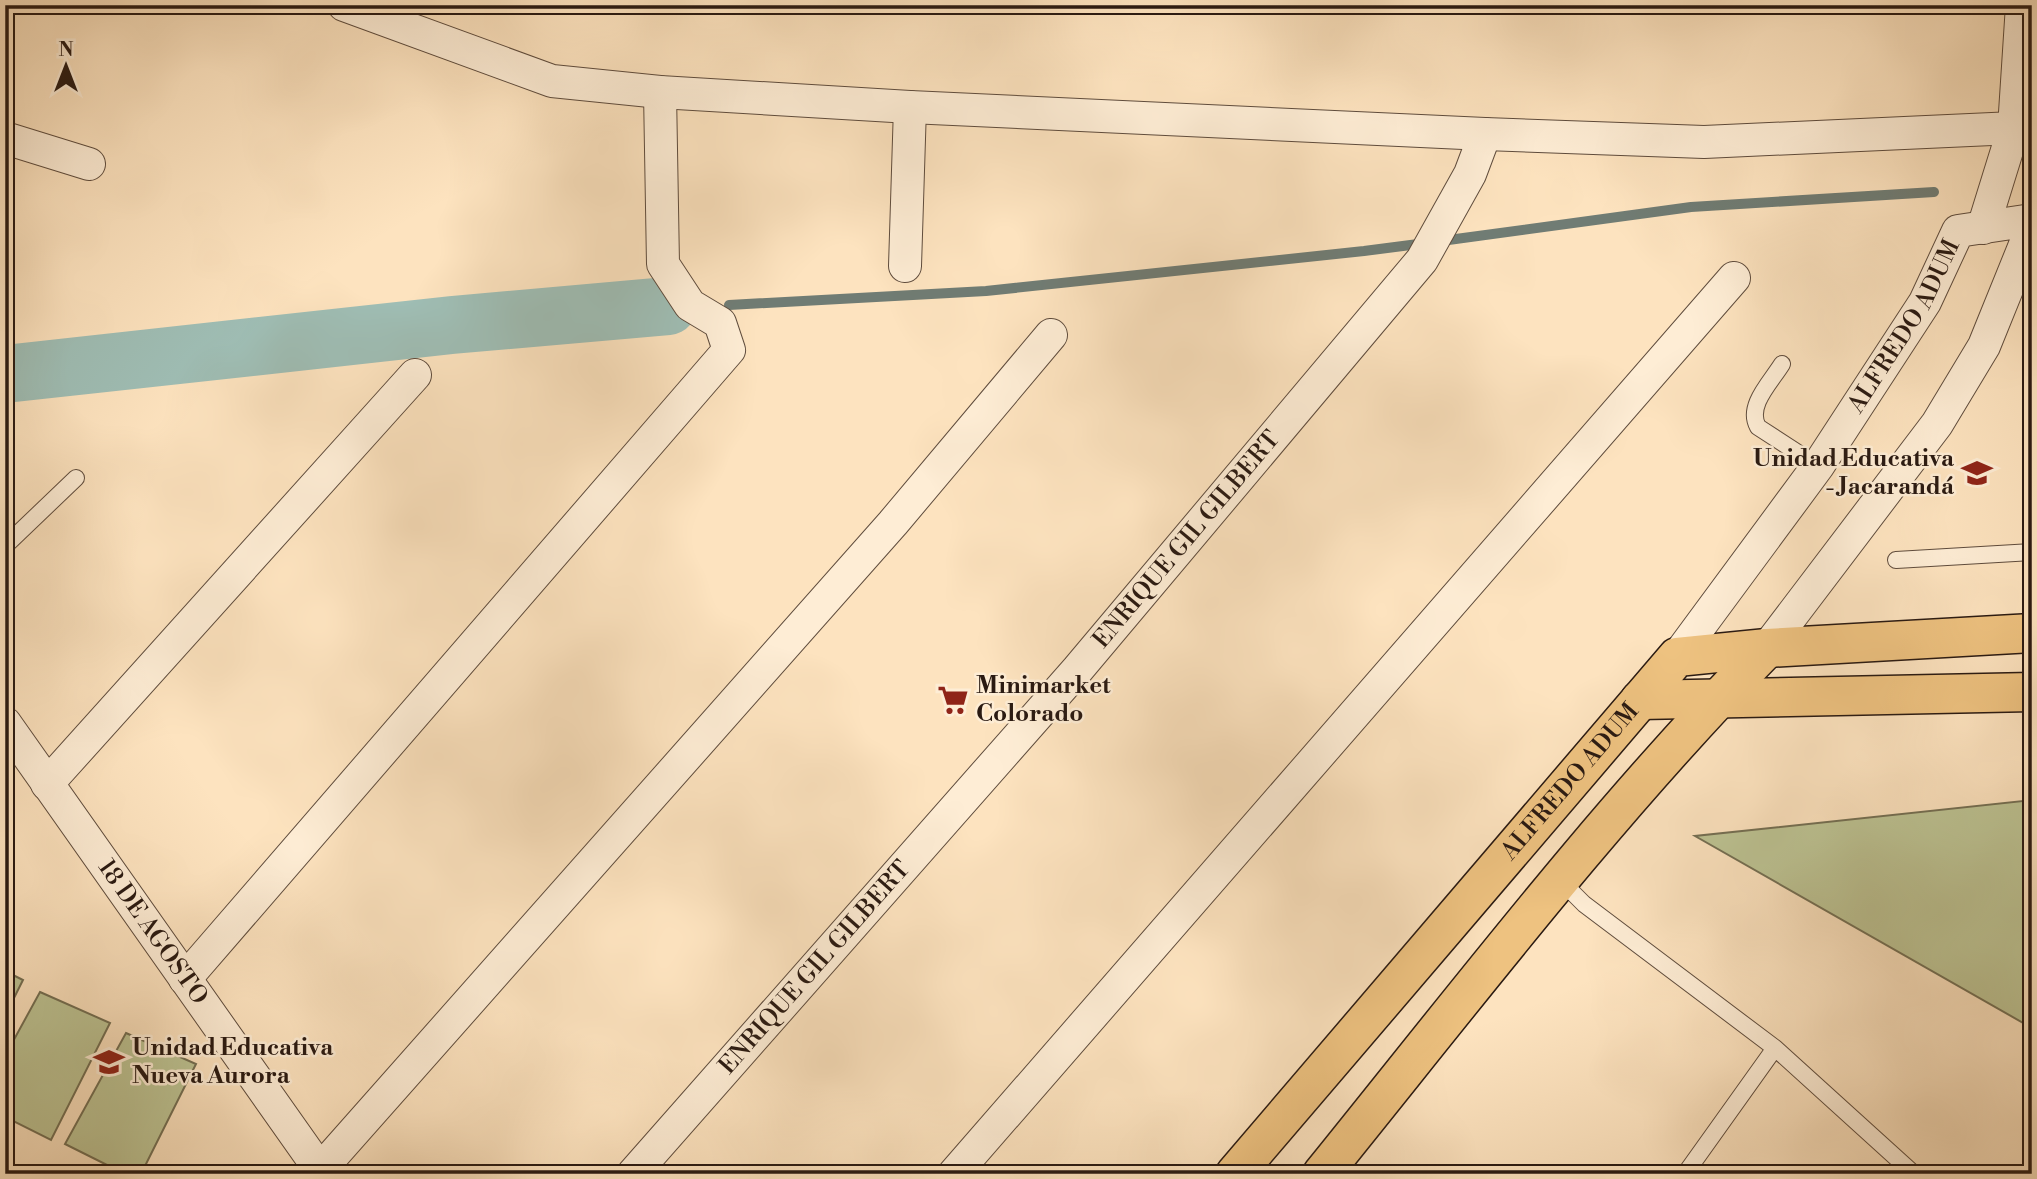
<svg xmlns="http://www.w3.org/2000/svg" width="2037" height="1179" viewBox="0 0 2037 1179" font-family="'Libre Bodoni',serif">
<rect width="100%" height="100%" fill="#fde3bf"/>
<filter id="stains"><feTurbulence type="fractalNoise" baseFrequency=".00286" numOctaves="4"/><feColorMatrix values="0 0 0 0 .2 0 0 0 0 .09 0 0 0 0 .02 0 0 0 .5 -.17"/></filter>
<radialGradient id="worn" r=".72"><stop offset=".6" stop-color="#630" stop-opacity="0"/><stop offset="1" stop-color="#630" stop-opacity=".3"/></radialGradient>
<path fill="#bdc494" stroke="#746f53" stroke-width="2" d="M2032 800V1028L1695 836Z
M5 971 23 980 5 1016Z
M40 992 110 1023 51 1140 5 1117V1056Z
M126 1033 196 1064 141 1174H125L65 1144Z"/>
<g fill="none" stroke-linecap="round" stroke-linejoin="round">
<path stroke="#707c74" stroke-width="10" d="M1441 241 1691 207 1934 192
M729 305 986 291 1364 251 1426 243"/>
<path stroke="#9fbeb5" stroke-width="58" d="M5 374 452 325 668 306"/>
<g stroke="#5f4c3d" stroke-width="18">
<path id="lane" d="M1782 364C1771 382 1746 406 1758 427L1818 466
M5 546 76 478
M1896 560 2032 552
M1560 880 1584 904 1775 1048 1914 1174
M1685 1174 1775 1048"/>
</g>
<g stroke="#5f4c3d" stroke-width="34">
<g id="street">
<path d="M344 5 552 81 660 92 910 107 1485 134 1704 142 2014 128"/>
<path d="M5 138 89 164"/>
<path d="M1983 228 2014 128 2022 5"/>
<path d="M905 266 910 107"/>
<path id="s1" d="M1677 657 1818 466 1925 302 1958 231 2025 221 2031 223V230L1984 346 1937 424 1767 648"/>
<path id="s2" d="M5 723 323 1174"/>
<path d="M47 784 415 375"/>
<path d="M185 979 729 350 720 323 690 305 663 264 660 92"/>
<path d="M320 1170 893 523 1051 335"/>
<path id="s3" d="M633 1174 1078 669 1422 260 1470 174 1485 134"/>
<path d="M954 1174 1734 278"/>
</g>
</g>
<g stroke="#2a1a12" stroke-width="41">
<g id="primary">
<path d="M1640 700 2032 692"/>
<path id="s4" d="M1235 1174 1677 657 1767 648 2032 633"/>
<path d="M1322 1174C1466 996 1607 811 1767 648"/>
</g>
</g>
<use href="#lane" stroke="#feedd5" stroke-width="16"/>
<use href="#street" stroke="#feedd5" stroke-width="32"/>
<use href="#primary" stroke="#eec280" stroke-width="38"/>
</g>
<defs>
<g id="school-bare" transform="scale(2.415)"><path d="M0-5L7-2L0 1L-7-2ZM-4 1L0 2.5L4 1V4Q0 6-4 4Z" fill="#8f2418" stroke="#feedd5" stroke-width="2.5" paint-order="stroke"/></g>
<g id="supermarket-bare" transform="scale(2.415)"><path d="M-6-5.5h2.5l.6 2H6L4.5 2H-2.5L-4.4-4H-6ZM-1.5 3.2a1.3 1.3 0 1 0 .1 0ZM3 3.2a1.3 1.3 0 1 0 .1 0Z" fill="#8f2418" stroke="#feedd5" stroke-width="2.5" paint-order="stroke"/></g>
</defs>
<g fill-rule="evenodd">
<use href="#school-bare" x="1977" y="473"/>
<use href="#supermarket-bare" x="953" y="700"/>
<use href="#school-bare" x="109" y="1062"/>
</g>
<g text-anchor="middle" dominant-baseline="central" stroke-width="5" stroke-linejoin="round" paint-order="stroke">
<g font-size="24" fill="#2a1a12" stroke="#feedd5">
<text stroke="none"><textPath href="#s1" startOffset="402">ALFREDO ADUM</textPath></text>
<text stroke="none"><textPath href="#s3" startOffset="842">ENRIQUE GIL GILBERT</textPath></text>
<text stroke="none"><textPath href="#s4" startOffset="516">ALFREDO ADUM</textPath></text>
<text stroke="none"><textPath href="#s2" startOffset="256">18 DE AGOSTO</textPath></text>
<text stroke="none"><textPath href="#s3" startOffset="275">ENRIQUE GIL GILBERT</textPath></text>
</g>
<g font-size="24" font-weight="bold" fill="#2a1a12" stroke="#feedd5" text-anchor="start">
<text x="1954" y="459" text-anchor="end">Unidad Educativa<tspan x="1954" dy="28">- Jacarandá</tspan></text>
<text x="976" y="686">Minimarket<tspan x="976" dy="28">Colorado</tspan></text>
<text x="132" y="1048">Unidad Educativa<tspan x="132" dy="28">Nueva Aurora</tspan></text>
</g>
</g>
<rect width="2037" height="1179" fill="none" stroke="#fde3bf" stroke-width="28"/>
<rect x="7" y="7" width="2023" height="1165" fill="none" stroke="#2a1a12" stroke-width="3.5"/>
<rect x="14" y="14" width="2009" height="1151" fill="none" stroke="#2a1a12" stroke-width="2"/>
<g transform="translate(66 66)" stroke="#feedd5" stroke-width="5" paint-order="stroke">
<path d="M0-5L12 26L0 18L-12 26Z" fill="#2a1a12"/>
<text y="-10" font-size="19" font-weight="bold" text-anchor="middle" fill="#2a1a12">N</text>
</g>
<rect width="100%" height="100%" filter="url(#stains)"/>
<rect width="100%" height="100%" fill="url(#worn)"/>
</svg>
